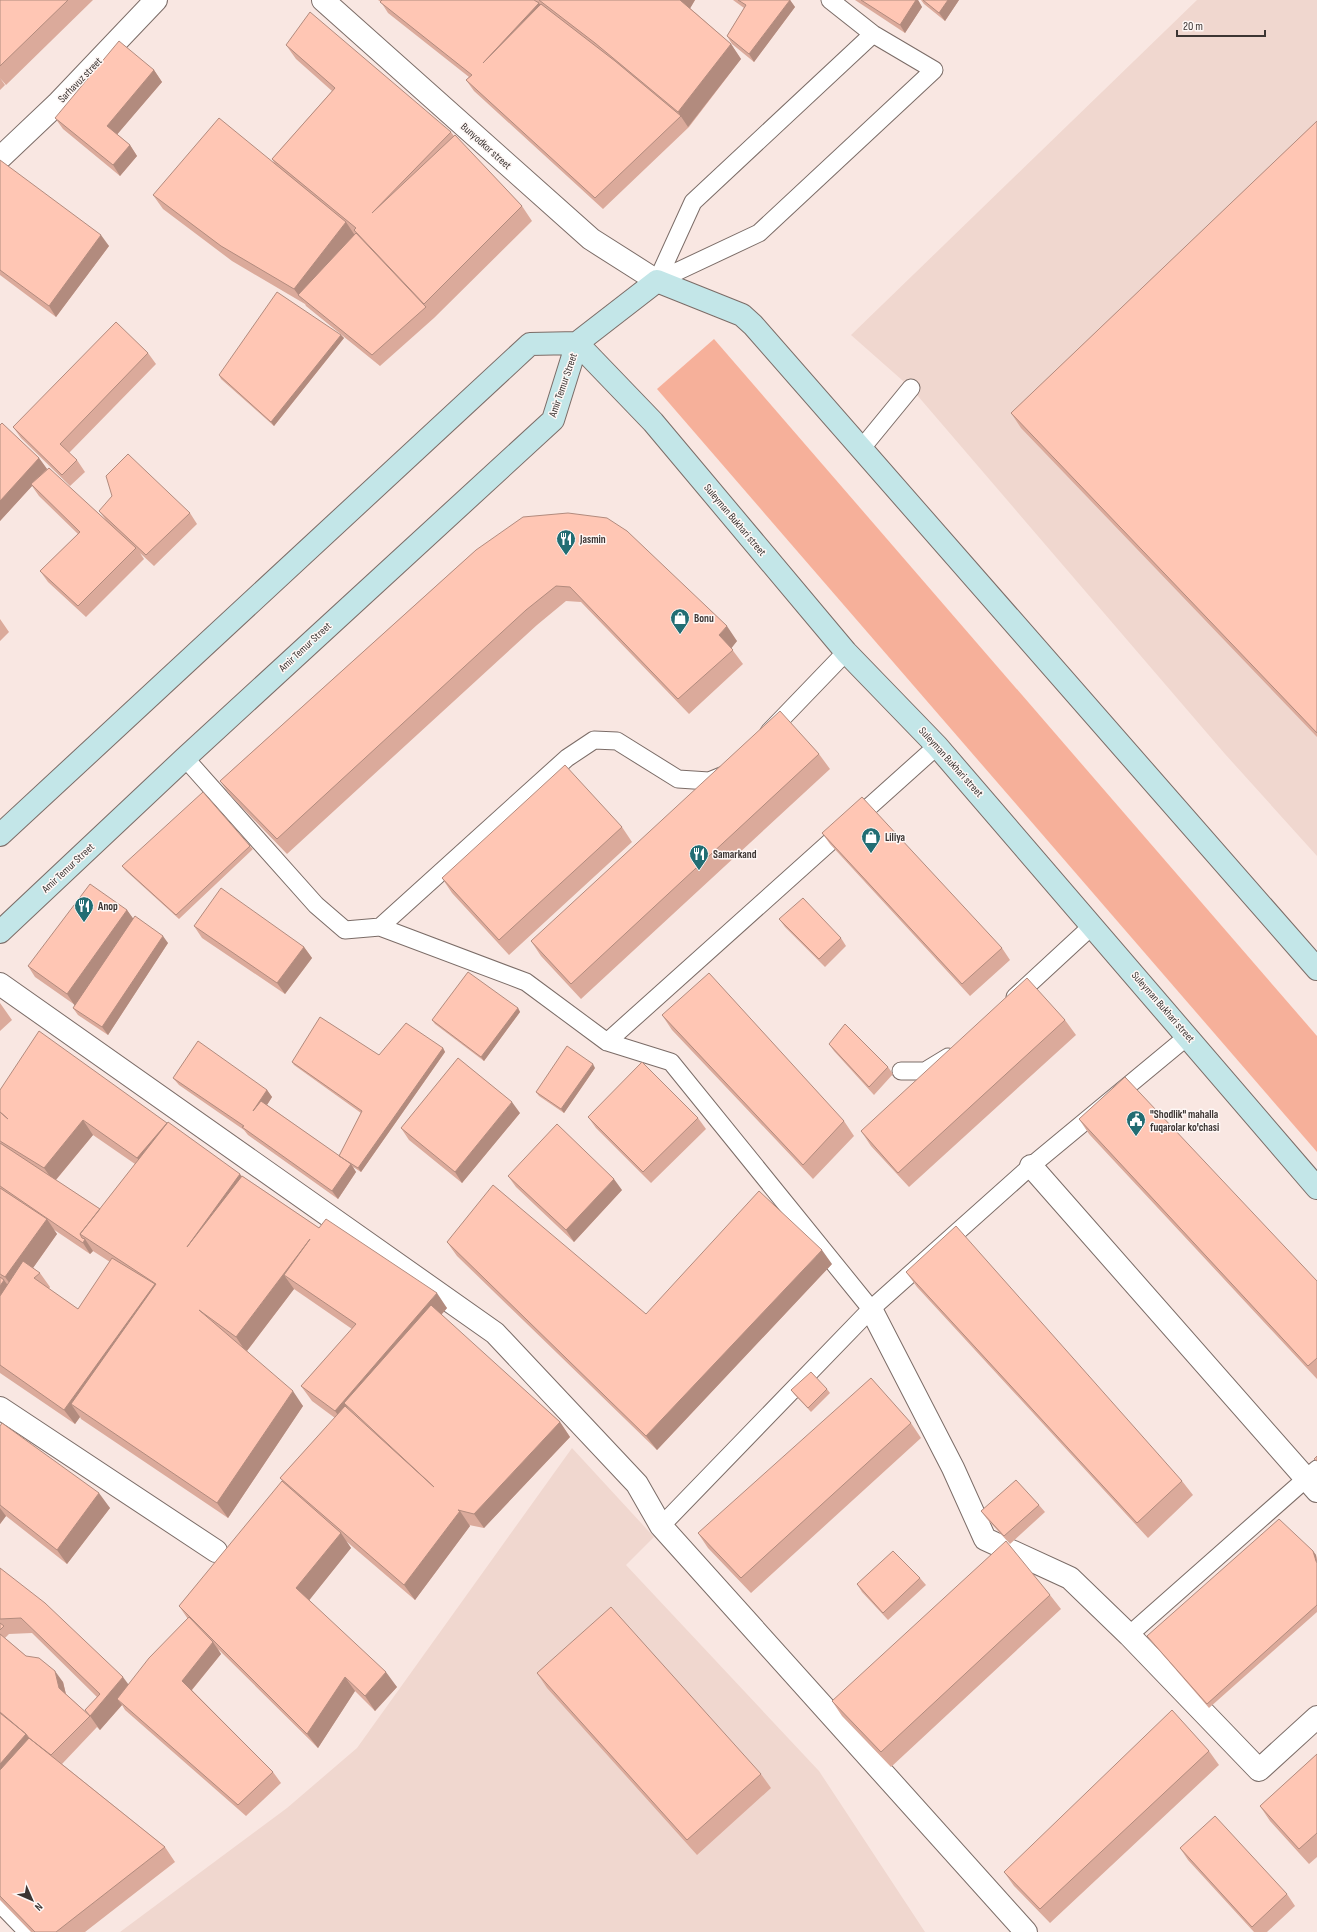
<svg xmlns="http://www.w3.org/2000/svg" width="1317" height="1932" viewBox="0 0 1317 1932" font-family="'Sofia Sans Condensed',sans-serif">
<rect width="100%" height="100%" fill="#f9e7e2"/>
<path fill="#f0d7cf" d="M1197 0H1317V856L1225 754 911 388 851 335Z
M572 1448 654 1537 626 1565 819 1771 925 1932H120L287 1808 357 1748Z"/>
<path fill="#f6b09a" d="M714 339 1317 1036V1152L657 389Z"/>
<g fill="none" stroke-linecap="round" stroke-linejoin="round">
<g stroke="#7b6c67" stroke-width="19">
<path id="lane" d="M657 281 759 233 934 70 873 34 830 0
M657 281 693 202 873 34
M861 449 911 388
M769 732 846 652
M185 758 316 905 345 930 380 927 567 758 594 740 617 741 678 779 709 781 726 774
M380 927 526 982 607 1042 671 1062 871 1309 1031 1166 1188 1036
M1015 997 1093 925
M607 1042 937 746
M901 1071H925L948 1057
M661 1526 871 1309
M1129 1635 1317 1469"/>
</g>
<g stroke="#7b6c67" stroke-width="24">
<path id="street" d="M323 0 591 239 657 281
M0 158 57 104 156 0
M0 984 495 1333 637 1484 661 1526 1026 1932
M1031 1166 1317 1491
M871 1309 953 1468 985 1539 1070 1578 1129 1635 1259 1770 1317 1717
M0 1408 216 1551
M0 1900 31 1932"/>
</g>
<g stroke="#7b6c67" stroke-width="24">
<path id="secondary" d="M577 343 653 422 846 652 937 746 1317 1188
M0 835 530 344 577 343
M0 932 185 758 553 420 577 343 657 281 742 315 753 325 1317 969"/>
</g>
<use href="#lane" stroke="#fff" stroke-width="17"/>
<use href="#street" stroke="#fff" stroke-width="22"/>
<use href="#secondary" stroke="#c3e6e8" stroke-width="22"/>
</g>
<path fill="#dbaa9b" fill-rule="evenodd" d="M0 0H93L6 85 0 78 5 85 0 90Z
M378 0H695L690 8 731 44 741 59 689 127 603 209 474 91 466 80 469 77 388 13 381 2Z
M733 0H790L795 7 754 62 732 44 727 36 744 8Z
M855 0H918L922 7 905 33Z
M921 0H959L945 21 924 4Z
M286 45 451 132 454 136 522 206 532 221 434 318 380 366 306 306 305 304 232 261 163 209 153 195 275 164 272 159 332 91 296 59Z
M154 70 162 82 117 134 130 145 137 156 120 176 63 129 55 118Z
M1317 121V737L1021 428 1011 413Z
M0 160 109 246 56 317 0 275Z
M341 335 344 338 274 426 221 379 219 375Z
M148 353 156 364 69 453 77 460 85 472 70 486 21 438 13 427Z
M0 425 39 458 47 469 106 520 99 511 190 513 197 524 154 566 140 553 144 559 86 617 48 582 40 571 78 534 39 496 32 486 0 521Z
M476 550 737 641 731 648 743 664 689 714 581 602 566 601 537 625 287 854 231 796 220 781Z
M0 619 9 632 0 641Z
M819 754 830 769 581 999 541 956 531 941Z
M622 827 632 842 509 955 452 893 442 878Z
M822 833 1002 948 1010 960 970 996 830 844Z
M250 846 253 849 179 919 125 870 122 866Z
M127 910 133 919 168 943 108 1035 78 1015 73 1008 75 1005 35 977 28 966Z
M779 919 841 938 846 946 825 967 785 927Z
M194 926 304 947 312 958 285 994 202 938Z
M0 1003 12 1020 0 1031Z
M518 1008 520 1012 484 1061 435 1024 432 1020Z
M662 1015 844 1121 854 1136 813 1179 672 1030Z
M1065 1020 1076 1035 909 1187 871 1146 861 1131Z
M829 1044 888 1067 893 1074 874 1095 834 1051Z
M443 1048 445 1052 361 1172 353 1167 356 1172 338 1199 248 1135 244 1130 179 1085 173 1078 267 1090 272 1097 267 1105 339 1156 361 1113 294 1065 292 1062 379 1055Z
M595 1068 564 1113 539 1096 536 1092Z
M0 1090 167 1124 242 1176 319 1228 447 1308 441 1315 560 1422 570 1437 484 1528 469 1525 470 1526 415 1600 346 1541 351 1548 309 1600 397 1687 375 1711 355 1691 318 1748 218 1649 221 1654 192 1690 273 1772 281 1783 246 1816 125 1710 122 1705 100 1730 97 1727 62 1764 165 1847 175 1862 85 1932H31L0 1900V1568L128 1685 188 1619 179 1606 283 1482 280 1478 335 1418 312 1401 301 1386 352 1329 294 1289 247 1351 303 1406 228 1518 81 1419 80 1417 75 1424 0 1373ZM93 1135 135 1164 100 1209 56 1180ZM53 1229 90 1254 93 1251 110 1262 78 1309 49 1289 50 1287 40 1273 33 1268 57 1234ZM32 1633 97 1697 89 1715 66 1694 63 1682 26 1656 5 1638 9 1634Z
M520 1113 462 1183 409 1140 401 1128Z
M588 1117 698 1118 706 1129 651 1183 596 1128Z
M1079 1119 1317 1281V1379L1089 1134Z
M508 1176 622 1190 574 1242 516 1187Z
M447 1242 646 1314 832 1264 657 1450 457 1256Z
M906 1272 1182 1481 1193 1495 1148 1538 917 1287Z
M827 1389 830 1393 811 1412 794 1394 791 1390Z
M911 1423 921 1438 751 1593 708 1548 698 1533Z
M0 1426 110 1508 67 1564 6 1516 0 1524Z
M1039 1505 1045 1512 1010 1544 987 1519 981 1511Z
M1313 1551 1316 1555 1317 1559V1612L1209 1708 1150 1640 1147 1636Z
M920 1578 926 1585 888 1620 862 1592 857 1584Z
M1050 1595 1061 1609 891 1767 842 1716 832 1701Z
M537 1673 761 1774 771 1788 697 1855 547 1688Z
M1209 1751 1219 1765 1050 1923 1014 1886 1004 1872Z
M1317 1754V1857L1309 1864 1270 1821 1260 1806Z
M1180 1848 1287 1894 1295 1906 1267 1932H1254L1188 1860Z"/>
<path fill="#b28b7e" d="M679 0H695L688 12Z
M790 0 795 7 754 62 749 54Z
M916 0H918L922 7 905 33 900 25Z
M948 0H959L945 21 939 13Z
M539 3 547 14 483 63Z
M731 44 741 59 688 127 678 112Z
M154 70 162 82 115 137 107 126Z
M130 145 137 156 120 176 113 165Z
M346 222 356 237 298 295 305 304 294 289Z
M101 235 109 246 56 317 49 306Z
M341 335 344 338 274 426 271 422Z
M39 458 47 469 31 484 32 486 0 521V501Z
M727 626 737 641 730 650 719 635Z
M127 910 135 921 75 1006 67 994Z
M163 936 168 943 108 1035 102 1027Z
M304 947 312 958 285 994 277 983Z
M518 1008 520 1012 484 1061 481 1057Z
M443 1048 445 1052 361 1172 358 1168Z
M593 1064 595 1068 564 1113 561 1109Z
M267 1090 272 1097 258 1119 253 1111Z
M512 1102 520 1113 462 1183 455 1172Z
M83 1120 93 1135 54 1182 44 1168Z
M167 1123 177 1138 148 1173 137 1158Z
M351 1164 356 1172 338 1199 332 1191Z
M240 1174 250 1189 187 1247Z
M614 1179 622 1190 574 1242 566 1230Z
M47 1219 57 1234 16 1292 5 1277Z
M85 1239 93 1251 90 1254 83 1243Z
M310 1239 284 1275 294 1289 246 1352 236 1337Z
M822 1250 832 1264 657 1450 646 1436Z
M4 1280 12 1291 0 1310V1286Z
M155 1284 165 1299 71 1404 80 1417 75 1424 64 1410Z
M437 1293 447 1308 356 1414 344 1403 354 1416 346 1426 335 1411Z
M293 1391 303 1406 228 1518 217 1503Z
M560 1422 570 1437 484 1528 474 1514Z
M99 1493 110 1508 67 1564 57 1550Z
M0 1508 6 1516 0 1524Z
M460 1511 470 1526 415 1600 404 1585Z
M341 1533 351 1548 307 1603 296 1588Z
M1313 1551 1316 1555 1317 1563 1316 1561Z
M213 1642 221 1654 190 1692 182 1681Z
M55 1671 63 1682 67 1699 59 1688Z
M386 1672 397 1687 375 1711 365 1696Z
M123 1677 134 1692 117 1699 122 1705 100 1730 90 1716Z
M345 1677 355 1691 318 1748 307 1734Z
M26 1734 37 1749 0 1790V1764Z"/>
<path fill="#ffc6b4" stroke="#b28b7e" d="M0 0H68L0 66Z
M382 0H534L539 3 483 63 541 4 615 61 681 116 595 198 466 80 472 75 380 2Z
M539 0H680L731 44 678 112 595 43Z
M738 0H790L749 54 727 36 746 5Z
M861 0H916L900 25Z
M923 0H948L939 13Z
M310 12 451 132 372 213 455 135 522 206 424 304 354 230 356 228 272 159 335 88 286 45Z
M119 41 154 70 107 126 130 145 113 165 55 118Z
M219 118 346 222 294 289 221 246 153 195Z
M1317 121V733L1011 413Z
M0 160 101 235 49 306 0 270Z
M356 233 426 307 372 355 298 295Z
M277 292 341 335 271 422 219 375Z
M116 322 148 353 60 444 77 460 62 475 13 427Z
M2 423 39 458 0 501V425Z
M128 454 190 513 146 555 99 511 112 496 106 476Z
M49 468 136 548 78 606 40 571 80 532 31 484Z
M568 513 607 518 627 531 727 626 719 635 733 650 678 699 570 587 556 586 526 610 277 839 220 781 476 550 523 517Z
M780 711 819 754 571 984 531 941Z
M565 765 622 827 499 940 442 878Z
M203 792 250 846 176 915 122 866Z
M862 797 1002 948 962 984 822 833Z
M90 884 127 910 67 994 28 966Z
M221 888 304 947 277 983 194 926Z
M803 898 841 938 819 959 779 919Z
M135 916 163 936 102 1027 73 1008Z
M468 972 518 1008 481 1057 432 1020Z
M709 973 844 1121 803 1165 662 1015Z
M1027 978 1065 1020 898 1173 861 1131Z
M320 1017 379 1055 406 1023 443 1048 358 1168 339 1156 362 1111 292 1062Z
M845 1024 888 1067 869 1087 829 1044Z
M39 1031 167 1123 137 1158 83 1120 44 1168 0 1141V1112L8 1119 0 1112V1090Z
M198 1041 267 1090 253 1111 261 1101 351 1164 332 1191 242 1127 244 1126 173 1078Z
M567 1046 593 1064 561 1109 536 1092Z
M458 1058 512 1102 455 1172 401 1128Z
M642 1062 698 1118 643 1172 588 1117Z
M1125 1077 1317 1281V1358L1308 1366 1079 1119Z
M168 1122 240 1174 187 1247 242 1176 319 1228 326 1219 437 1293 335 1411 301 1386 356 1324 284 1275 310 1239 236 1337 199 1310 293 1391 217 1503 71 1404 156 1284 80 1234Z
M557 1124 614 1179 566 1230 508 1176Z
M0 1143 100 1209 80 1234 82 1238 85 1239 83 1243 0 1186Z
M493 1185 646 1314 759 1191 822 1250 646 1436 447 1242Z
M0 1188 47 1219 5 1277 0 1274Z
M956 1226 1182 1481 1137 1523 906 1272Z
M112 1258 155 1284 64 1410 0 1365V1296L23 1261 40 1273 34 1278 78 1309Z
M0 1277 4 1280 0 1286Z
M431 1305 560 1422 474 1514 458 1510 460 1511 404 1585 280 1478 345 1406 434 1487 344 1403Z
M811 1372 827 1389 808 1408 791 1390Z
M871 1378 911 1423 741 1578 698 1533Z
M2 1423 99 1493 57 1550 0 1505V1426Z
M1317 1456V1461L1314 1459Z
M1016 1480 1039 1505 1004 1536 981 1511Z
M282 1481 341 1533 296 1588 386 1672 365 1696 345 1677 307 1734 179 1606Z
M1279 1519 1313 1551 1316 1561 1317 1563V1605L1207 1704 1147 1636Z
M1006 1541 1050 1595 881 1752 832 1701Z
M893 1551 920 1578 883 1613 857 1584Z
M0 1568 45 1603 123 1677 90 1716 85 1710 100 1694 21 1618 0 1619Z
M611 1607 761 1774 687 1840 537 1673Z
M189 1617 213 1642 182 1681 273 1772 238 1805 117 1699 149 1658Z
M0 1623 4 1626 0 1630Z
M0 1634 26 1656 39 1658 55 1671 59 1688 90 1716 51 1755 29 1738 26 1734 0 1712Z
M1172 1710 1209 1751 1040 1909 1004 1872Z
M0 1713 26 1734 0 1764Z
M29 1738 165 1847 56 1932H35L0 1896V1770Z
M1317 1754V1833L1299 1849 1260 1806Z
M1215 1816 1287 1894 1252 1927 1180 1848Z"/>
<defs>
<g id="restaurant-pin" transform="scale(1)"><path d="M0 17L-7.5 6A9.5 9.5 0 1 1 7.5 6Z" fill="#226d73" stroke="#fef7f5"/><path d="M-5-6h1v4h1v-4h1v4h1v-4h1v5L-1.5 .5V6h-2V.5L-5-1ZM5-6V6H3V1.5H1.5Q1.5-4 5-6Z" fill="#fff"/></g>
<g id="shop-pin" transform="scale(1)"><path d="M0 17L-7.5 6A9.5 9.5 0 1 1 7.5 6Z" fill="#226d73" stroke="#fef7f5"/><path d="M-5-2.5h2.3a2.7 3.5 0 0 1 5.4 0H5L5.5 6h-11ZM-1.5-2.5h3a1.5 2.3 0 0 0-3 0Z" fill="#fff"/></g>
<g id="civic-pin" transform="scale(1)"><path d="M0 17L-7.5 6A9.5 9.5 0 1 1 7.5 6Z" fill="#226d73" stroke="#fef7f5"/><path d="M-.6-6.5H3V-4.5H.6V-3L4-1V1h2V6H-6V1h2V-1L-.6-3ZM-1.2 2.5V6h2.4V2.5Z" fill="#fff"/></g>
</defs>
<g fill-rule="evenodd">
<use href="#restaurant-pin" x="566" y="539"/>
<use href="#shop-pin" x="680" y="618"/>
<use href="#shop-pin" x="871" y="837"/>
<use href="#restaurant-pin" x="699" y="854"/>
<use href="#restaurant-pin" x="84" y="906"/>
<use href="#civic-pin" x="1136" y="1120"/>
</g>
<g text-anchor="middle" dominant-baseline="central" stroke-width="3" stroke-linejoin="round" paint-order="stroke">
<g font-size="11" fill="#3c3533" stroke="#fef7f5">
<text transform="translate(80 80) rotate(-46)">Sarhavuz street</text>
<text transform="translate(486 146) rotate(42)">Bunyodkor street</text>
<text transform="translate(563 385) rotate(-71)">Amir Temur Street</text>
<text transform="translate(735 520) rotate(50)">Suleyman Bukhari street</text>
<text transform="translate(305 647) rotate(-43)">Amir Temur Street</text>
<text transform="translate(951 762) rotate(48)">Suleyman Bukhari street</text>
<text transform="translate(68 868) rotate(-43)">Amir Temur Street</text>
<text transform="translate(1163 1007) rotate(49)">Suleyman Bukhari street</text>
</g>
<g font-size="11" font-weight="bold" fill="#3c3533" stroke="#fef7f5" text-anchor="start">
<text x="580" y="539">Jasmin</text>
<text x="694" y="618">Bonu</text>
<text x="885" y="837">Liliya</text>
<text x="713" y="854">Samarkand</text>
<text x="98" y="906">Anop</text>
<text x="1150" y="1114">"Shodlik" mahalla<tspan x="1150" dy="13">fuqarolar ko'chasi</tspan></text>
</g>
</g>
<g transform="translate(32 1900) rotate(135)" stroke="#fef7f5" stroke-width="3" paint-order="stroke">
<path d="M0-3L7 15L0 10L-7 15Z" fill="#3c3533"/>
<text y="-6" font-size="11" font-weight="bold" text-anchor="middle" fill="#3c3533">N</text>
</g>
<path d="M1177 30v6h88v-6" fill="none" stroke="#3c3533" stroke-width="2"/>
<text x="1183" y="30" font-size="12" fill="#3c3533" stroke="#fef7f5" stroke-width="3" paint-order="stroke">20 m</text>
</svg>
